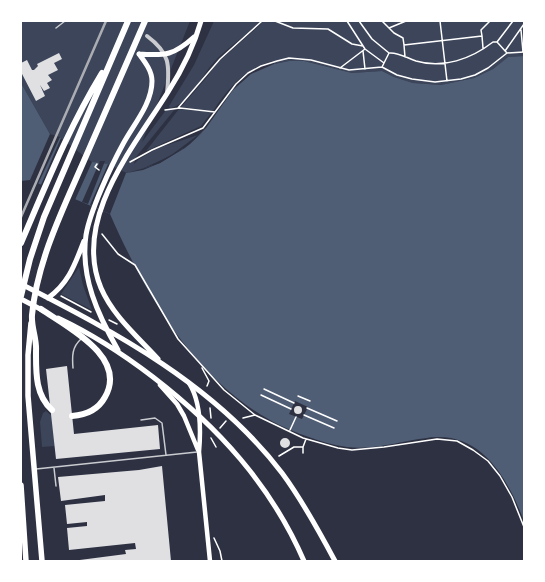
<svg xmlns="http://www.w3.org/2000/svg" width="545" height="582" viewBox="0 0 545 582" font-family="Karla,sans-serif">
<rect width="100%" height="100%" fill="#2d3142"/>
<path fill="#3c4559" d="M21 21H190L142 142 166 110 175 109 136 157 134 164 139 159 158 148 198 135 170 156 142 169 110 212 49 132 21 83Z
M214 21H261C246 36 228 47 214 62 202 75 189 105 170 108L169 106 194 65Z
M261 21H524V56L508 57 493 69 474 78 441 85 413 83 394 77 382 71 352 73 304 61H289L274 64 273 61C245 68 228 88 213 111L181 107 207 77 217 63 261 24Z
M179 109 212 112 201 126 146 151Z
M79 267 83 285 92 310 61 294Z
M46 411 52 416 55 446 42 447 40 422 43 413Z"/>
<path fill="#4f5d75" d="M524 56V521C509 482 485 436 437 437 429 437 421 439 413 440 392 444 368 450 347 447 333 445 319 441 306 436 208 403 149 303 110 214L30 180 21 181V83L50 134 61 138 92 162 108 164 127 173 132 172 160 163 190 144 206 128 233 90 251 74 274 64 289 61H304L352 73 382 71 394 77 413 83 441 85 474 78 493 69 508 57Z"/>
<path fill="#2d3142" d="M203 132 185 148 160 163 143 170 126 173 110 214 90 205 108 164 127 173 151 166 182 149Z
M50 134 60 137 38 184 30 180Z
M61 138 92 162 75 200 41 185Z
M100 161H105L88 204 82 202Z
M295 401 308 407 302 419 289 414Z"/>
<path fill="#e0e0e3" d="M59 53 62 59 54 63 58 70 48 75 52 80 47 83 50 88 44 91 40 85 45 96 36 101 21 72V63L27 60 32 70H34L38 66 37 64Z
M67 366 74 434 158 425 160 449 56 459 46 369Z
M294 410a4 4 0 1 1 8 0a4 4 0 1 1-8 0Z
M280 443a5 5 0 1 1 10 0a5 5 0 1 1-10 0Z
M162 466 171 561H72L126 554 125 550 136 549 135 543 69 550 67 528 87 526V522L67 524 65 505 105 501V495L61 501 58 477 139 470Z"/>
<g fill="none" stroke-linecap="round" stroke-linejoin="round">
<path stroke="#fff" stroke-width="1.5" d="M275 21 293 28 328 29 352 44 363 46
M347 21 365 49 384 63
M359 21 372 39 389 53C398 52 407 58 416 61 443 69 471 59 493 42H497L513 21
M382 21 394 33 403 38 404 45 482 36 481 30 490 21
M440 21 447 81
M389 28 406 21
M521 30 523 52
M482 36 483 48
M497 42 507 53
M404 45 405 57
M363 51 365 69
M505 51 524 24
M382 67 389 53
M340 68 365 49
M178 108 220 59 262 21
M165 110 180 108 215 112
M130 162 152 150 203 128 236 84 248 73 261 66 277 61 289 58 311 60 349 70 382 67 397 75 412 79 435 82 461 79 475 75 488 68 507 53 524 52
M97 164 95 167 99 170
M102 234 118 254 135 265 178 339 224 390 255 415 303 438 338 448 352 450 384 447 437 439 457 441 473 450 488 461 500 476 512 497 524 527
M61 296 91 312
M109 320 117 324
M202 368 209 381 207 386
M264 389 294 403
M261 395 291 409
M298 396 310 401
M210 408 211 418
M307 408 337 421
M304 415 334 428
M243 418 255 415
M220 428 226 421
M290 430 296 417
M211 438 216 447
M303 447V453
M279 456 294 447H303L306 439
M214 538 220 551 222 561"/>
<path stroke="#caccd0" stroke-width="1.5" d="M56 28 65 21
M73 368C72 356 72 347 81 339
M141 420 155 418 162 423 166 455
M54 468 56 486
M36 469 197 452"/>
<path stroke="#caccd0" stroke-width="4" d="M147 36C170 53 170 65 167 93"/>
<path stroke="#fff" stroke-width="4.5" d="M189 383C201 402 201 430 199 452L210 561
M160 385 177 404 184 416 198 450"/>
<path stroke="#fff" stroke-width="5" d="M139 54C166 56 174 55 194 37
M21 284C117 333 215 385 282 473 302 500 319 531 335 561
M48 298C69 283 75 264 84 241
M21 299 44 311
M58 318C92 334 123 354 153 377 218 427 271 485 304 561
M118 350C98 315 80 277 86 235 90 211 111 166 123 144 133 125 152 104 152 81 152 71 145 62 139 54
M158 359C138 337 113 316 101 288 72 219 134 147 168 92 182 70 194 46 201 21"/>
<path stroke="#fff" stroke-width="5.5" d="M31 323 28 355V396L42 561
M21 485 26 561"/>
<path stroke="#fff" stroke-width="6" d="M21 243C46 185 69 127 102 73
M21 296 30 259 44 217 128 21
M41 309C67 327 128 357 105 397 98 410 86 415 72 416
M52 410C35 395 36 372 36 351 37 339 31 327 32 315 37 262 62 211 83 163 104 116 124 68 145 21"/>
<path stroke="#abadb3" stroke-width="2.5" d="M21 217 106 21"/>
</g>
<rect width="545" height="582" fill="none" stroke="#ffffff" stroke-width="44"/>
</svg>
